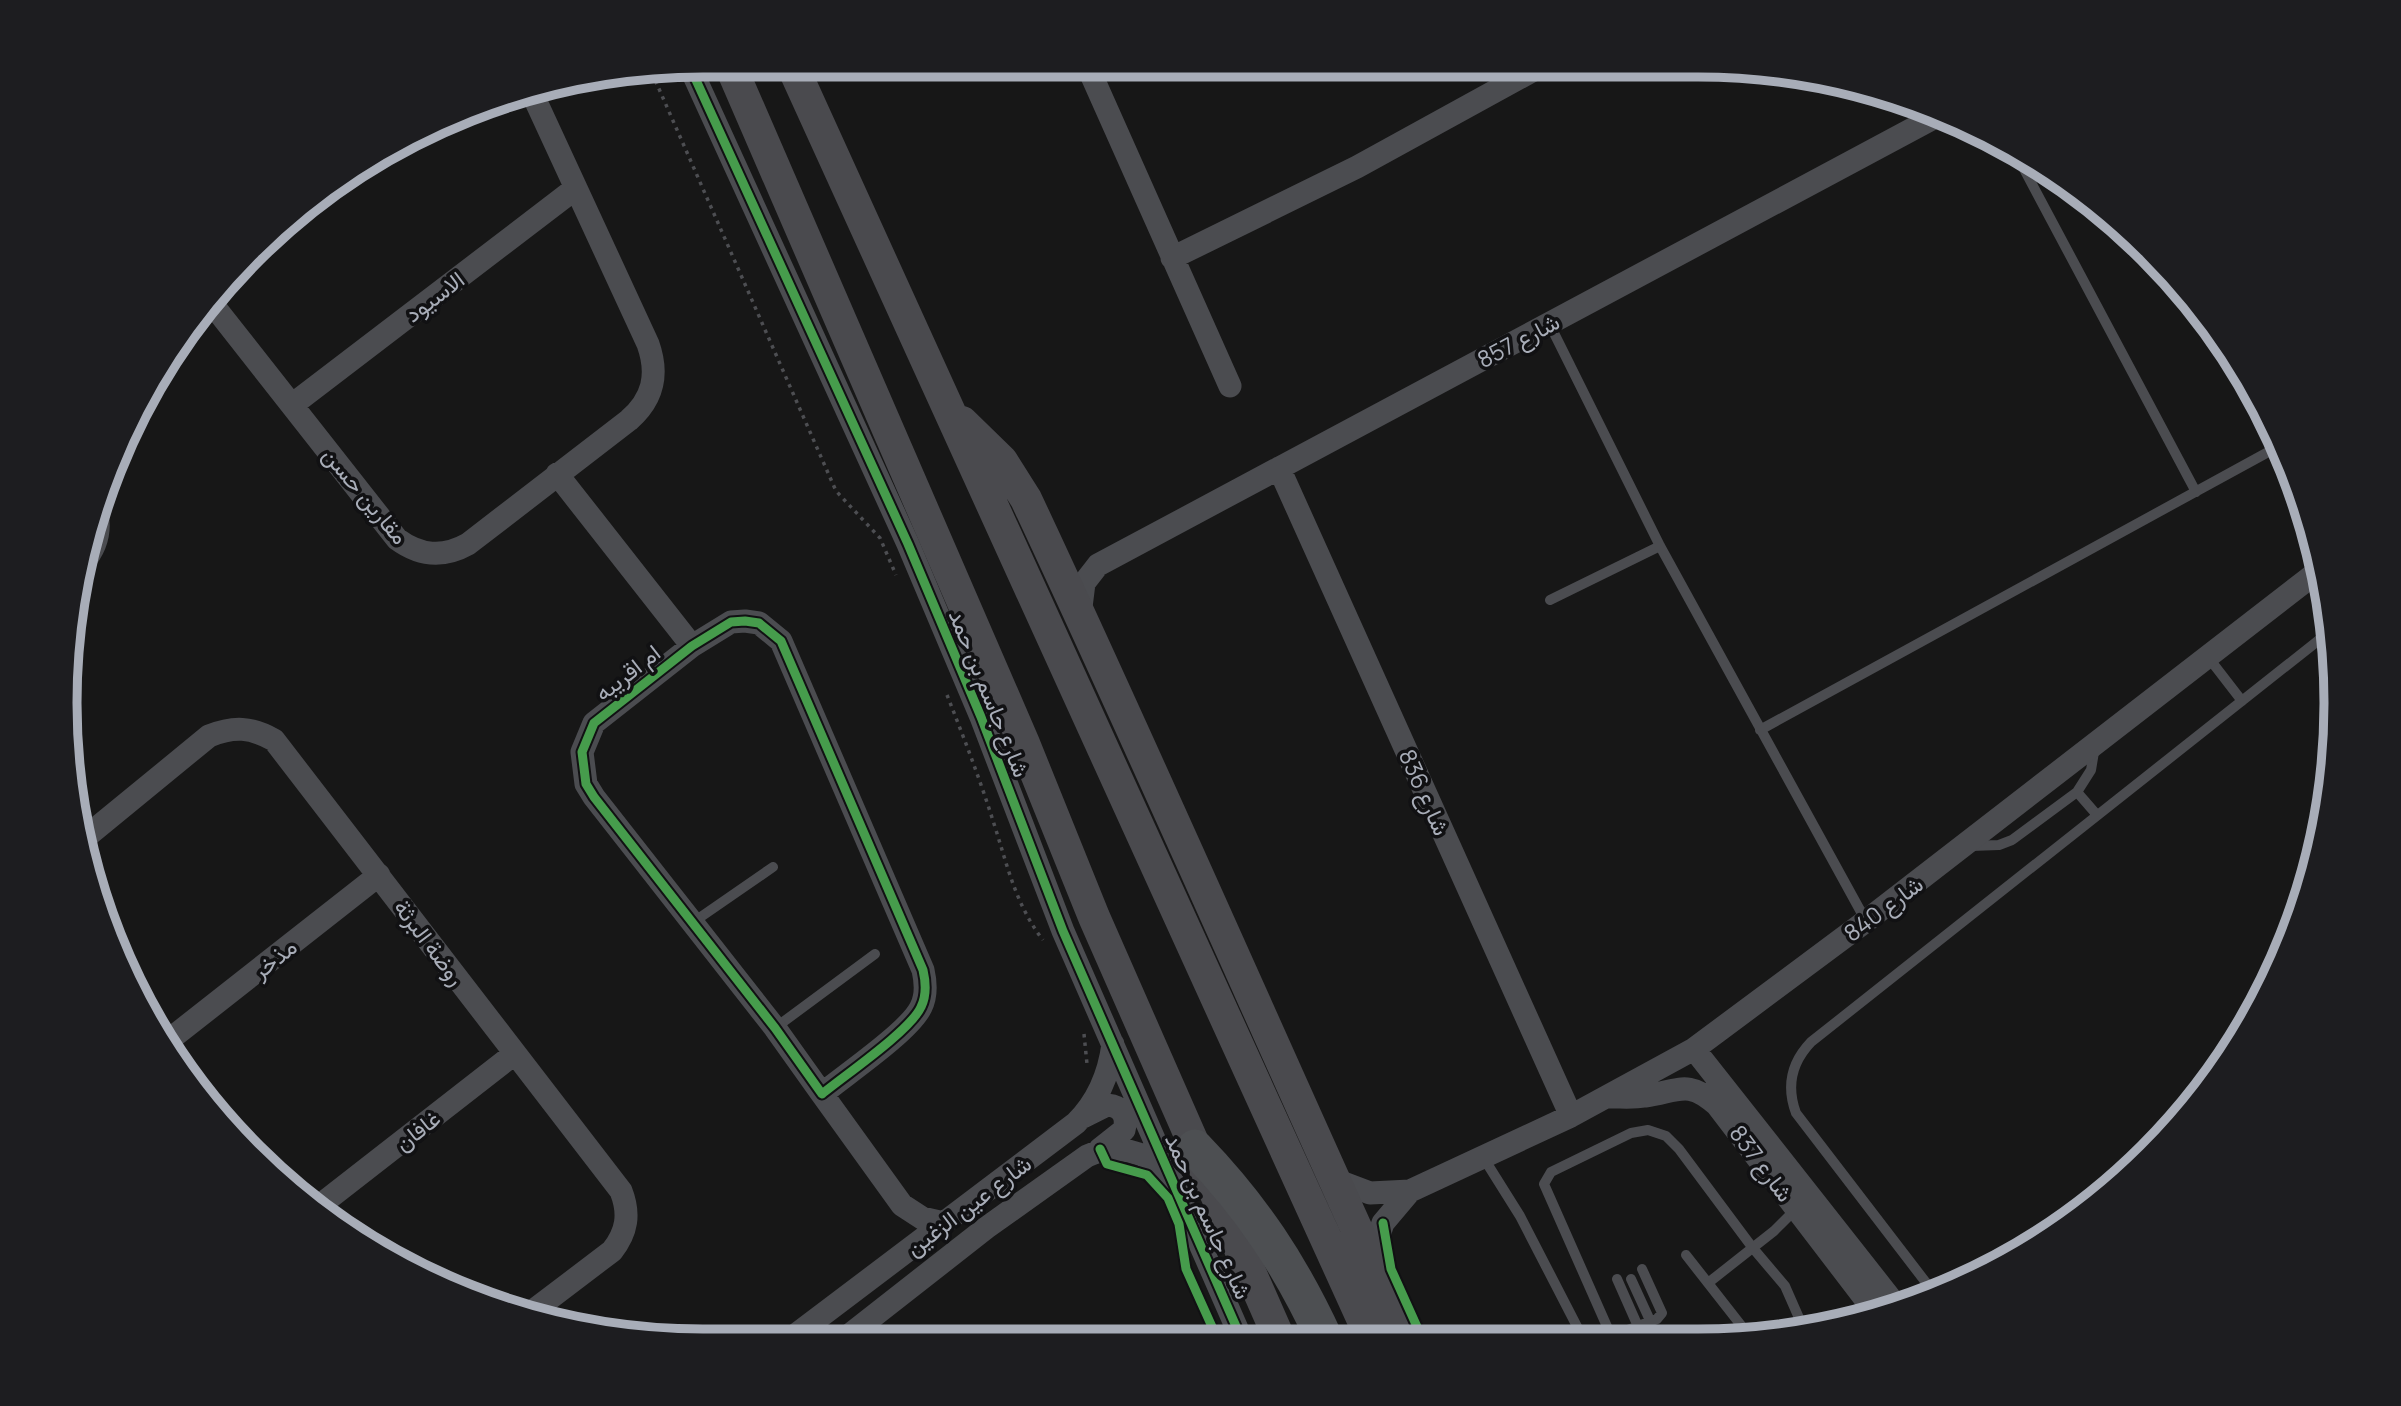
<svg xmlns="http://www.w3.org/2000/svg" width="2401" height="1406" viewBox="0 0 2401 1406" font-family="Manrope,Vazirmatn,sans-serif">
<rect width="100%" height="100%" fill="#171717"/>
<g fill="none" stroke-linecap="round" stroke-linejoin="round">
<path stroke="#4d4e52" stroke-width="3.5" stroke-dasharray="3.5 5" stroke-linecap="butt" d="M652 73 836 491 880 538 896 575
M947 695C964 738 981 782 995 827 1008 868 1016 905 1043 940
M1084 1034 1087 1064"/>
<path stroke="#4b4c50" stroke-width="10" d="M2016 154 2196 492
M1549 323 1660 546 1866 921
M1550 600 1660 546
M2208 657 2242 701
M1760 730 2281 445
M2077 792 2097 815
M1971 846 1999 845 2012 840 2077 792 2091 770 2095 746
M692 923 773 867
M775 1028 875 954
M1483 1157 1520 1216 1584 1340
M1686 1255 1751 1338
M1617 1279 1644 1340
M1631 1279 1659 1340
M1708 1283 1774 1231 1796 1209
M1934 1293 1796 1113C1786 1086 1791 1063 1811 1042L2329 632
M1612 1336 1657 1319 1662 1313 1642 1269
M1613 1340 1544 1184 1551 1172 1631 1133 1648 1130 1666 1136 1679 1149 1752 1247 1785 1286 1803 1327"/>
<path stroke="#4b4c50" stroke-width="23" d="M1087 65 1230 386
M690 67 908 544 981 717 1063 931 1242 1340
M1172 258 1357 167 1541 66
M213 305 397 539C420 556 443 558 468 544L629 420C653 399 659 375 648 344L532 93
M292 405 576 188
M1279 468 1571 1116
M557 474 692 646
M83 563C95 549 101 533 97 514
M1080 615 1084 583 1098 565 1937 116
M745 621 759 623 781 641 923 970C926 983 927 995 921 1007 910 1031 845 1075 822 1094L775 1028 594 797 586 784 582 752 594 723 692 646 731 622Z
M87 836 209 736C234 726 251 727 274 740L621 1191C630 1214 627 1232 612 1251L529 1314
M169 1040 379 875
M1694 1049 1898 1308
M822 1094 902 1205 922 1218 944 1223
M1612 1097C1623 1097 1634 1098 1645 1096 1679 1091 1688 1079 1717 1105L1876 1313
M1083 1117 1107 1105C1122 1106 1128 1116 1124 1130L1100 1149
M1333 1179 1370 1193 1410 1191 1571 1116 1694 1049 1866 921 2321 569
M319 1206 514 1054
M1371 1259 1383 1223 1410 1191
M789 1340 1076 1123C1098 1101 1109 1075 1113 1044
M843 1340 986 1228 1087 1156C1115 1142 1145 1152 1168 1171"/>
<path stroke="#4a4a4e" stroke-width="32" d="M730 65 1023 741 1094 917 1280 1340
M792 65 1372 1340
M962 422 1002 461 1026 499C1157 778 1279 1060 1407 1340"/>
<path stroke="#4d4f52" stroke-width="37" d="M1195 1148C1252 1207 1291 1266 1325 1340"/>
<g stroke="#111113" stroke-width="13">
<path id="cycleway" d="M690 67 908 544 981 717 1063 931 1242 1340
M745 621 759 623 781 641 923 970C926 983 927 995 921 1007 910 1031 845 1075 822 1094L775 1028 594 797 586 784 582 752 594 723 692 646 731 622Z
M1100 1149 1107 1164 1147 1175 1168 1198 1179 1224 1186 1269 1218 1340
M1383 1223 1391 1269 1423 1340"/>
</g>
<use href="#cycleway" stroke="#469c4c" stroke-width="9"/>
</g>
<g text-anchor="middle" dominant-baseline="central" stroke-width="7" stroke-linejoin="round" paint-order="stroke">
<g font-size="23" fill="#a8adb8" stroke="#111113">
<text transform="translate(434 296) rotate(-37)">الاسيود</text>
<text transform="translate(1518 340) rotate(-28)">شارع 857</text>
<text transform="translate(366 495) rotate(50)">مقارين حسن</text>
<text transform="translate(627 672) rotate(-38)">ام اقريبه</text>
<text transform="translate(990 693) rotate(68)">شارع جاسم بن حمد</text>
<text transform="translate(1425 792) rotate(66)">شارع 836</text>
<text transform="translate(1883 908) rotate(-37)">شارع 840</text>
<text transform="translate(430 942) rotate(53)">روضة البرثة</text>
<text transform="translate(274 958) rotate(-38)">مذخر</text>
<text transform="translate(417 1130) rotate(-38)">غافان</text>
<text transform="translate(1762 1163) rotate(53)">شارع 837</text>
<text transform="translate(968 1205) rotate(-37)">شارع عين الزغين</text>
<text transform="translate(1209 1216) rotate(66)">شارع جاسم بن حمد</text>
</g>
</g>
<path d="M0 0H2401V1406H0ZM703 77H1698A626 626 0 0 1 2324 703V703A626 626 0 0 1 1698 1329H703A626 626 0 0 1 77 703V703A626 626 0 0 1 703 77Z" fill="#1d1d20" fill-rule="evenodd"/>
<path fill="none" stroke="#a8adb8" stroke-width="9" d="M703 77H1698A626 626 0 0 1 2324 703V703A626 626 0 0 1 1698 1329H703A626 626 0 0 1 77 703V703A626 626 0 0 1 703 77Z"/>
</svg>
